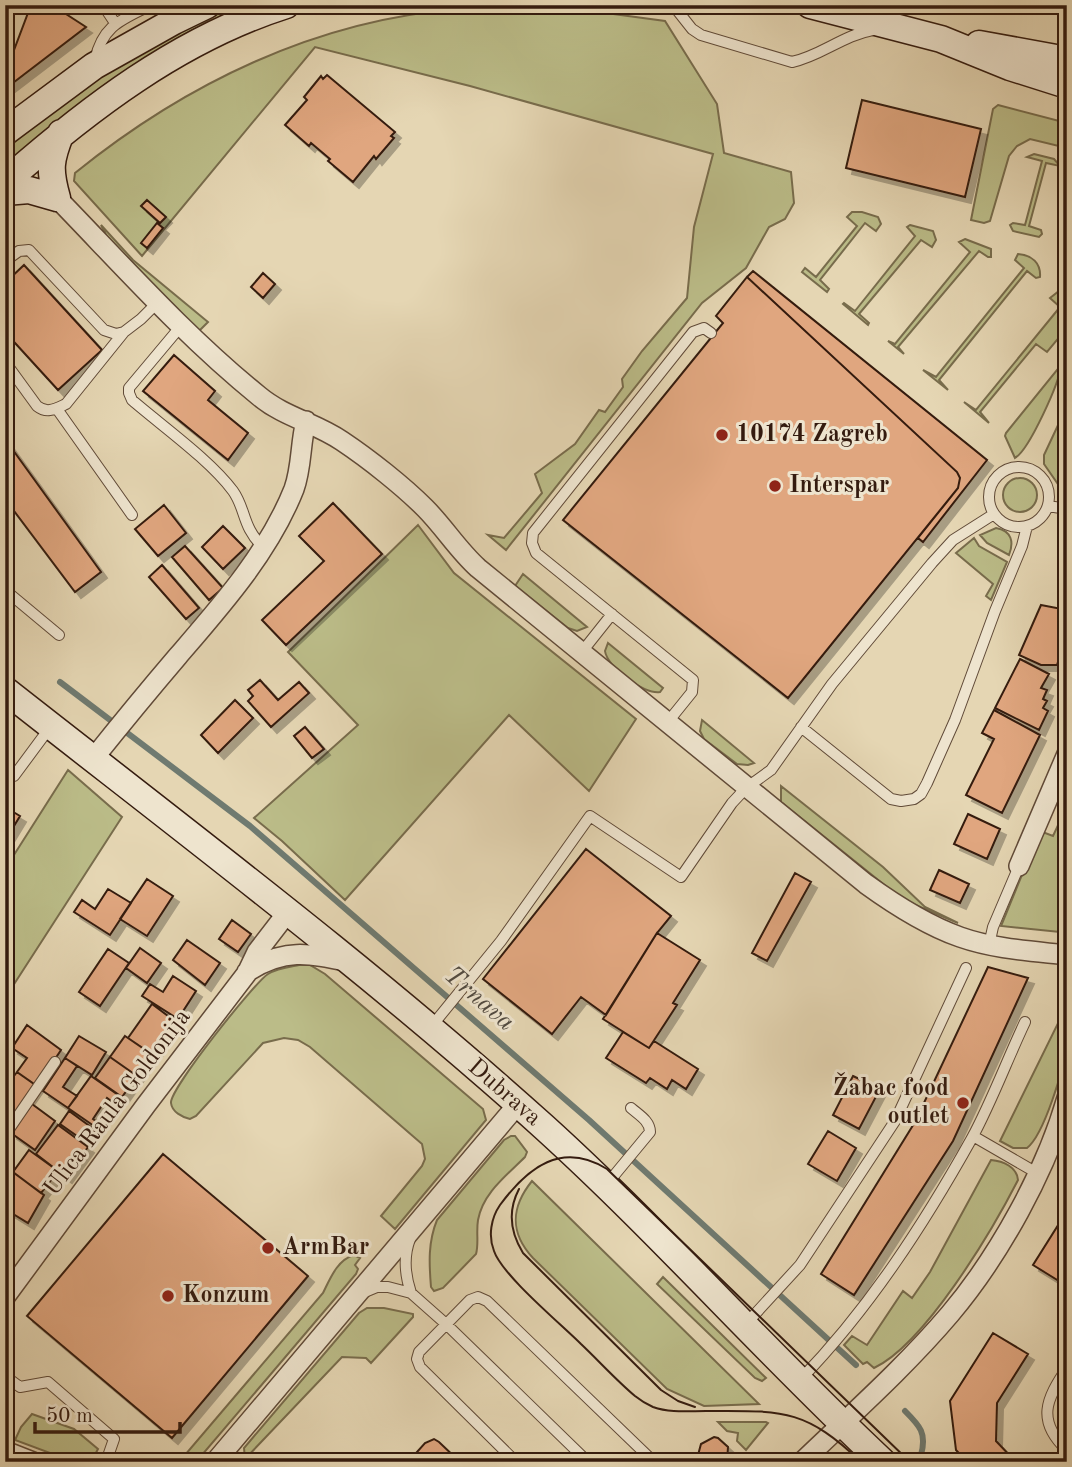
<svg xmlns="http://www.w3.org/2000/svg" width="1072" height="1467" viewBox="0 0 1072 1467" font-family="'Old Standard TT',serif">
<defs>
<filter id="shadow"><feDropShadow dx="6" dy="6" stdDeviation="0" flood-color="#0004"/></filter>
</defs>
<rect width="100%" height="100%" fill="#e5d6b3"/>
<filter id="stains"><feTurbulence type="fractalNoise" baseFrequency=".00286" numOctaves="4"/><feColorMatrix values="0 0 0 0 .2 0 0 0 0 .09 0 0 0 0 .02 0 0 0 .5 -.17"/></filter>
<radialGradient id="worn" r=".72"><stop offset=".6" stop-color="#630" stop-opacity="0"/><stop offset="1" stop-color="#630" stop-opacity=".3"/></radialGradient>
<path fill="#bbbc88" stroke="#786c4c" stroke-width="2" d="M230 5H262L5 168V150C60 103 117 61 181 28 197 20 213 11 230 5Z
M528 8 591 11 665 21 717 104 724 153 791 172 794 203 785 219 769 227 746 268 702 303 506 550 488 535 504 538 542 493 535 474 575 444 599 410 605 412 623 387 622 379 642 351 687 298 694 227 713 154 470 86 315 47 142 256 74 181 75 173C185 84 316 20 459 9 482 8 505 8 528 8Z
M998 105 1067 123V148L1030 139 1017 146 1009 156 990 221 984 223 971 220 993 109Z
M1034 154 1054 159 1060 166 1046 163 1029 226 1041 230 1042 234 1039 237 1013 231 1010 225 1013 223 1025 225 1042 161 1027 157Z
M852 212H862L878 217 881 224 876 231 865 223 820 280 829 289 827 292 802 272 805 268 816 277 857 226 847 217Z
M101 225 133 260 208 322 199 331 107 237Z
M910 225 933 231 936 240 932 247 921 240 859 314 869 323 868 325 843 304 844 303 855 311 915 236 907 227Z
M965 239 991 249V257H988L979 251 898 347 904 354 888 341 895 344 970 252 959 242Z
M1018 254C1032 255 1041 263 1040 277L1036 278 1027 271 939 380 948 390 923 370 936 377 1024 268 1015 260Z
M1059 291 1064 293 1067 302V328L1047 352 1036 344 980 412 989 423 964 402 976 410 1060 307 1050 298Z
M1061 365C1060 382 1029 450 1015 458L1005 436 1006 433Z
M1067 406V493L1062 490 1044 464V455Z
M1003 495a17 17 0 1 1 34 0a17 17 0 1 1-34 0Z
M418 525 454 573 636 719 589 791 509 715 345 900 282 841 254 818 358 725 288 652Z
M996 528C1012 531 1014 542 1009 555L987 543 980 535Z
M974 538 979 546 1007 562 991 600 986 596 993 584 956 553Z
M523 574 587 627 577 631 568 628 515 586Z
M608 643 663 688 660 692C644 695 607 667 605 651Z
M702 720 754 763 748 765 737 764 704 739 700 731Z
M68 770 122 817 9 992 5 990V869Z
M781 786 883 867 925 907 958 923 913 904 892 891 781 802Z
M1067 806V929L1060 932 1001 926 1040 831 1053 836Z
M299 965H310L325 974 483 1109 486 1120 395 1229 381 1216 422 1166 425 1159 422 1144 310 1047 298 1040 284 1038 263 1043 196 1116 190 1119C182 1117 172 1112 171 1103 169 1090 254 983 268 974 277 968 288 967 299 965Z
M1067 1005C1067 1018 1068 1032 1067 1045 1064 1068 1044 1135 1027 1148H1013L1000 1141Z
M511 1136H515L527 1152 525 1157C506 1176 483 1193 478 1220 476 1232 479 1244 476 1254L443 1288 434 1291 431 1287C429 1263 428 1242 437 1220L504 1140Z
M991 1160C1003 1161 1017 1167 1018 1180 992 1231 925 1344 874 1368L867 1362 863 1364 844 1345 852 1336 867 1345 903 1291 912 1298 930 1272Z
M532 1181 759 1404 704 1406 667 1389 533 1258C509 1232 511 1207 532 1181Z
M354 1255 360 1258 355 1265 358 1269 356 1274 196 1462H179L323 1293C330 1279 337 1260 354 1255Z
M663 1277 766 1378 762 1381 755 1378 657 1284Z
M367 1308H384L413 1314V1317L371 1363 366 1358 342 1357 245 1459 244 1448 359 1313Z
M32 1414 74 1429 98 1449 91 1462H74L15 1440 21 1427Z
M718 1422H766L768 1423 746 1450 737 1441 738 1433 727 1431Z"/>
<g fill="none" stroke-linecap="round" stroke-linejoin="round">
<path stroke="#6f7a70" stroke-width="6" d="M60 682 250 826 589 1120 856 1365
M905 1411C920 1426 927 1433 921 1455"/>
</g>
<path fill="#e0a67f" stroke="#341b0f" stroke-width="2" filter="url(#shadow)" d="M31 5H52L86 27 5 89V74Z
M327 75 395 132 391 136 394 138 376 159 374 156 353 182 328 161 330 159 311 143 309 146 285 125 307 100 304 97 321 76 323 79Z
M862 100 981 129 965 197 846 168Z
M147 200 166 217 160 223 141 206Z
M157 223 163 228 147 248 141 243Z
M24 265 102 350 58 390 5 332V283Z
M753 271 987 460 923 542 918 538 958 488 960 478 957 472 747 277Z
M263 273 275 284 263 298 251 287Z
M747 277 957 472 960 478 958 488 788 698 563 520 723 323 716 316Z
M174 355 215 391 208 400 248 433 228 460 143 391Z
M5 439 101 572 75 592 5 499Z
M333 503 382 554 286 645 262 620 324 561 299 536Z
M164 505 186 533 158 556 135 529Z
M223 526 245 548 223 569 202 547Z
M185 546 223 588 209 600 172 557Z
M162 565 199 608 186 619 149 577Z
M1041 605 1067 610V662H1058L1057 665H1041L1019 655Z
M1020 659 1049 674 1041 688 1047 690 1043 699 1047 701 1043 708 1048 711 1039 730 995 708Z
M260 680 278 700 299 682 309 693 271 727 248 701 253 696 248 690Z
M235 700 253 718 218 753 201 735Z
M994 710 1040 735 1002 813 966 795 994 739 982 733Z
M305 727 324 749 312 758 294 736Z
M5 807 20 816 5 841Z
M968 814 1000 829 987 859 954 844Z
M586 849 671 916 657 933 606 1015 581 997 552 1034 483 979Z
M939 870 969 884 960 903 930 890Z
M795 873 811 882 767 961 752 953Z
M147 879 173 896 147 936 120 919Z
M108 889 131 903 110 935 74 912 82 900 95 909Z
M232 920 251 934 238 952 219 939Z
M657 933 700 960 673 1003 677 1005 649 1048 603 1019Z
M187 940 220 963 205 985 173 960Z
M140 948 161 963 147 983 126 968Z
M108 949 129 963 100 1006 79 992Z
M988 967 1028 978 953 1141 854 1295 821 1274 915 1122Z
M173 976 196 991 178 1019 142 996 150 984 163 992Z
M152 1004 176 1022 153 1055 128 1038Z
M27 1025 61 1050 37 1086 17 1072 27 1058 12 1048Z
M623 1032 649 1048 654 1041 698 1069 686 1089 672 1080 667 1089 650 1078 646 1083 606 1058Z
M79 1036 106 1052 92 1075 65 1058Z
M125 1036 153 1055 137 1076 110 1057Z
M110 1057 137 1076 122 1097 95 1078Z
M65 1058 77 1066 63 1087 77 1096 68 1108 43 1091Z
M17 1072 37 1086 8 1128 5 1126V1088Z
M91 1076 121 1097 115 1104 107 1098 93 1119 97 1122 94 1126 68 1108Z
M853 1076 880 1089 859 1129 833 1115Z
M32 1104 55 1121 35 1150 11 1133Z
M69 1111 95 1130 87 1143 60 1124Z
M58 1125 88 1147 66 1177 36 1154Z
M828 1131 856 1148 837 1181 808 1164Z
M29 1150 58 1171 41 1193 13 1172Z
M163 1154 308 1276 172 1438 27 1316Z
M14 1173 44 1195 28 1223 5 1209V1186Z
M1067 1211V1286L1033 1265Z
M993 1333 1028 1354 997 1403 996 1441 1016 1462H967L956 1450 950 1401Z
M714 1437 718 1438 728 1447 727 1462 699 1460 698 1455 701 1444Z
M434 1439 439 1442 460 1462H408L425 1443Z"/>
<g fill="none" stroke-linecap="round" stroke-linejoin="round">
<g stroke="#604a38" stroke-width="12">
<path id="lane" d="M103 5 115 23
M673 5 692 29 701 35 792 62C821 56 843 35 873 30
M95 60C103 25 121 20 151 5
M5 261 19 251 29 250 104 330 116 334 124 332
M181 326 129 388V393L132 400C162 426 210 460 233 491 246 509 242 527 263 547
M5 362 37 406C47 414 55 409 66 404L124 332 141 319 157 303
M57 409 132 515
M989 497a30 30 0 1 1 60 0a30 30 0 1 1-60 0Z
M1048 506 1067 509
M5 590 59 635
M581 653 612 614
M667 723 692 692 693 680 536 553 532 543 533 533 693 332 704 328 711 333
M801 727 891 799 901 801 914 799 921 794 927 783 955 720 995 611 1022 546 1027 526
M5 774 14 776 51 726
M989 945 993 927 1019 866
M431 1027 501 941 590 816 681 877 732 803 746 788 771 770 832 684 932 563 953 540 994 514
M5 1135 55 1062
M973 1136 1037 1173
M607 1184 650 1132C650 1121 639 1115 631 1108
M410 1239C403 1257 405 1275 411 1293
M365 1292 377 1287H388L411 1293 446 1324 588 1462
M745 1325 800 1265 895 1121 966 968
M1067 1368C1046 1399 1036 1421 1067 1450
M5 1376 20 1387 48 1382 114 1439 106 1462
M800 1380C869 1309 924 1224 972 1138 992 1101 1007 1060 1025 1022
M516 1462 420 1367 417 1359 419 1352 470 1300 478 1297 487 1301 654 1462"/>
</g>
<g stroke="#604a38" stroke-width="22">
<path id="street" d="M57 198C123 266 185 336 259 396 284 417 316 423 342 441 369 459 403 486 425 508 444 527 458 550 478 568L866 884C895 905 926 925 960 937 994 949 1031 951 1067 955
M93 759C121 724 149 690 178 656 222 605 269 552 294 489 302 467 300 444 306 421
M1019 866 1067 754
M247 972C284 948 308 953 349 962
M5 1297 146 1105 247 973 257 952 287 913
M5 1451 33 1462
M215 1462 518 1104
M802 1462C852 1414 905 1367 950 1314 999 1256 1046 1171 1067 1098"/>
</g>
<g stroke="#341b0f" stroke-width="29">
<path id="secondary" d="M810 5 941 39 1010 67 1067 85
M979 44 1067 60
M5 132 94 66 174 21 207 5
M5 182C88 109 179 39 286 5
M5 192 29 190 57 198
M57 198C49 170 50 160 61 133
M5 690C187 833 372 972 544 1127 662 1234 767 1354 883 1462"/>
</g>
<use href="#lane" stroke="#eee4ce" stroke-width="10"/>
<use href="#street" stroke="#eee4ce" stroke-width="19"/>
<use href="#secondary" stroke="#eee4ce" stroke-width="26"/>
<path stroke="#341b0f" stroke-width="2" d="M519 1189C508 1210 510 1232 523 1253L661 1390 678 1401 695 1407
M861 1462C804 1407 780 1411 706 1411 688 1411 670 1413 653 1407 646 1404 640 1400 635 1396 616 1380 599 1361 581 1344 561 1324 502 1275 494 1251 488 1236 491 1218 500 1205 528 1167 562 1141 607 1169L910 1462"/>
</g>
<g fill="#8f2418" stroke="#eee4ce" stroke-width="2.5">
<circle cx="722" cy="435" r="7"/>
<circle cx="775" cy="486" r="7"/>
<circle cx="963" cy="1103" r="7"/>
<circle cx="268" cy="1248" r="7"/>
<circle cx="168" cy="1296" r="7"/>
</g>
<g text-anchor="middle" dominant-baseline="central" stroke-width="6" stroke-linejoin="round" paint-order="stroke">
<g font-size="24" font-weight="bold" fill="#341b0f" stroke="#eee4ce" text-anchor="start">
<text x="736" y="435">10174 Zagreb</text>
<text x="789" y="486">Interspar</text>
<text x="949" y="1089" text-anchor="end">Žabac food<tspan x="949" dy="28">outlet</tspan></text>
<text x="282" y="1248">ArmBar</text>
<text x="182" y="1296">Konzum</text>
</g>
<g font-size="24" fill="#341b0f" stroke="#eee4ce">
<text transform="translate(504 1093) rotate(41)">Dubrava</text>
<text transform="translate(118 1103) rotate(-53)">Ulica Raula Goldonija</text>
</g>
<g font-size="26" font-style="italic" fill="#514a40" stroke="#eee4ce">
<text transform="translate(479 999) rotate(41)">Trnava</text>
</g>
</g>
<rect width="1072" height="1467" fill="none" stroke="#e5d6b3" stroke-width="28"/>
<rect x="7" y="7" width="1058" height="1453" fill="none" stroke="#341b0f" stroke-width="3.5"/>
<rect x="14" y="14" width="1044" height="1439" fill="none" stroke="#341b0f" stroke-width="2"/>
<path d="M35 1422v10h145v-10" fill="none" stroke="#341b0f" stroke-width="3.5"/>
<text x="46" y="1422" font-size="21" fill="#341b0f" stroke="#eee4ce" stroke-width="5" paint-order="stroke">50 m</text>
<rect width="100%" height="100%" filter="url(#stains)"/>
<rect width="100%" height="100%" fill="url(#worn)"/>
</svg>
